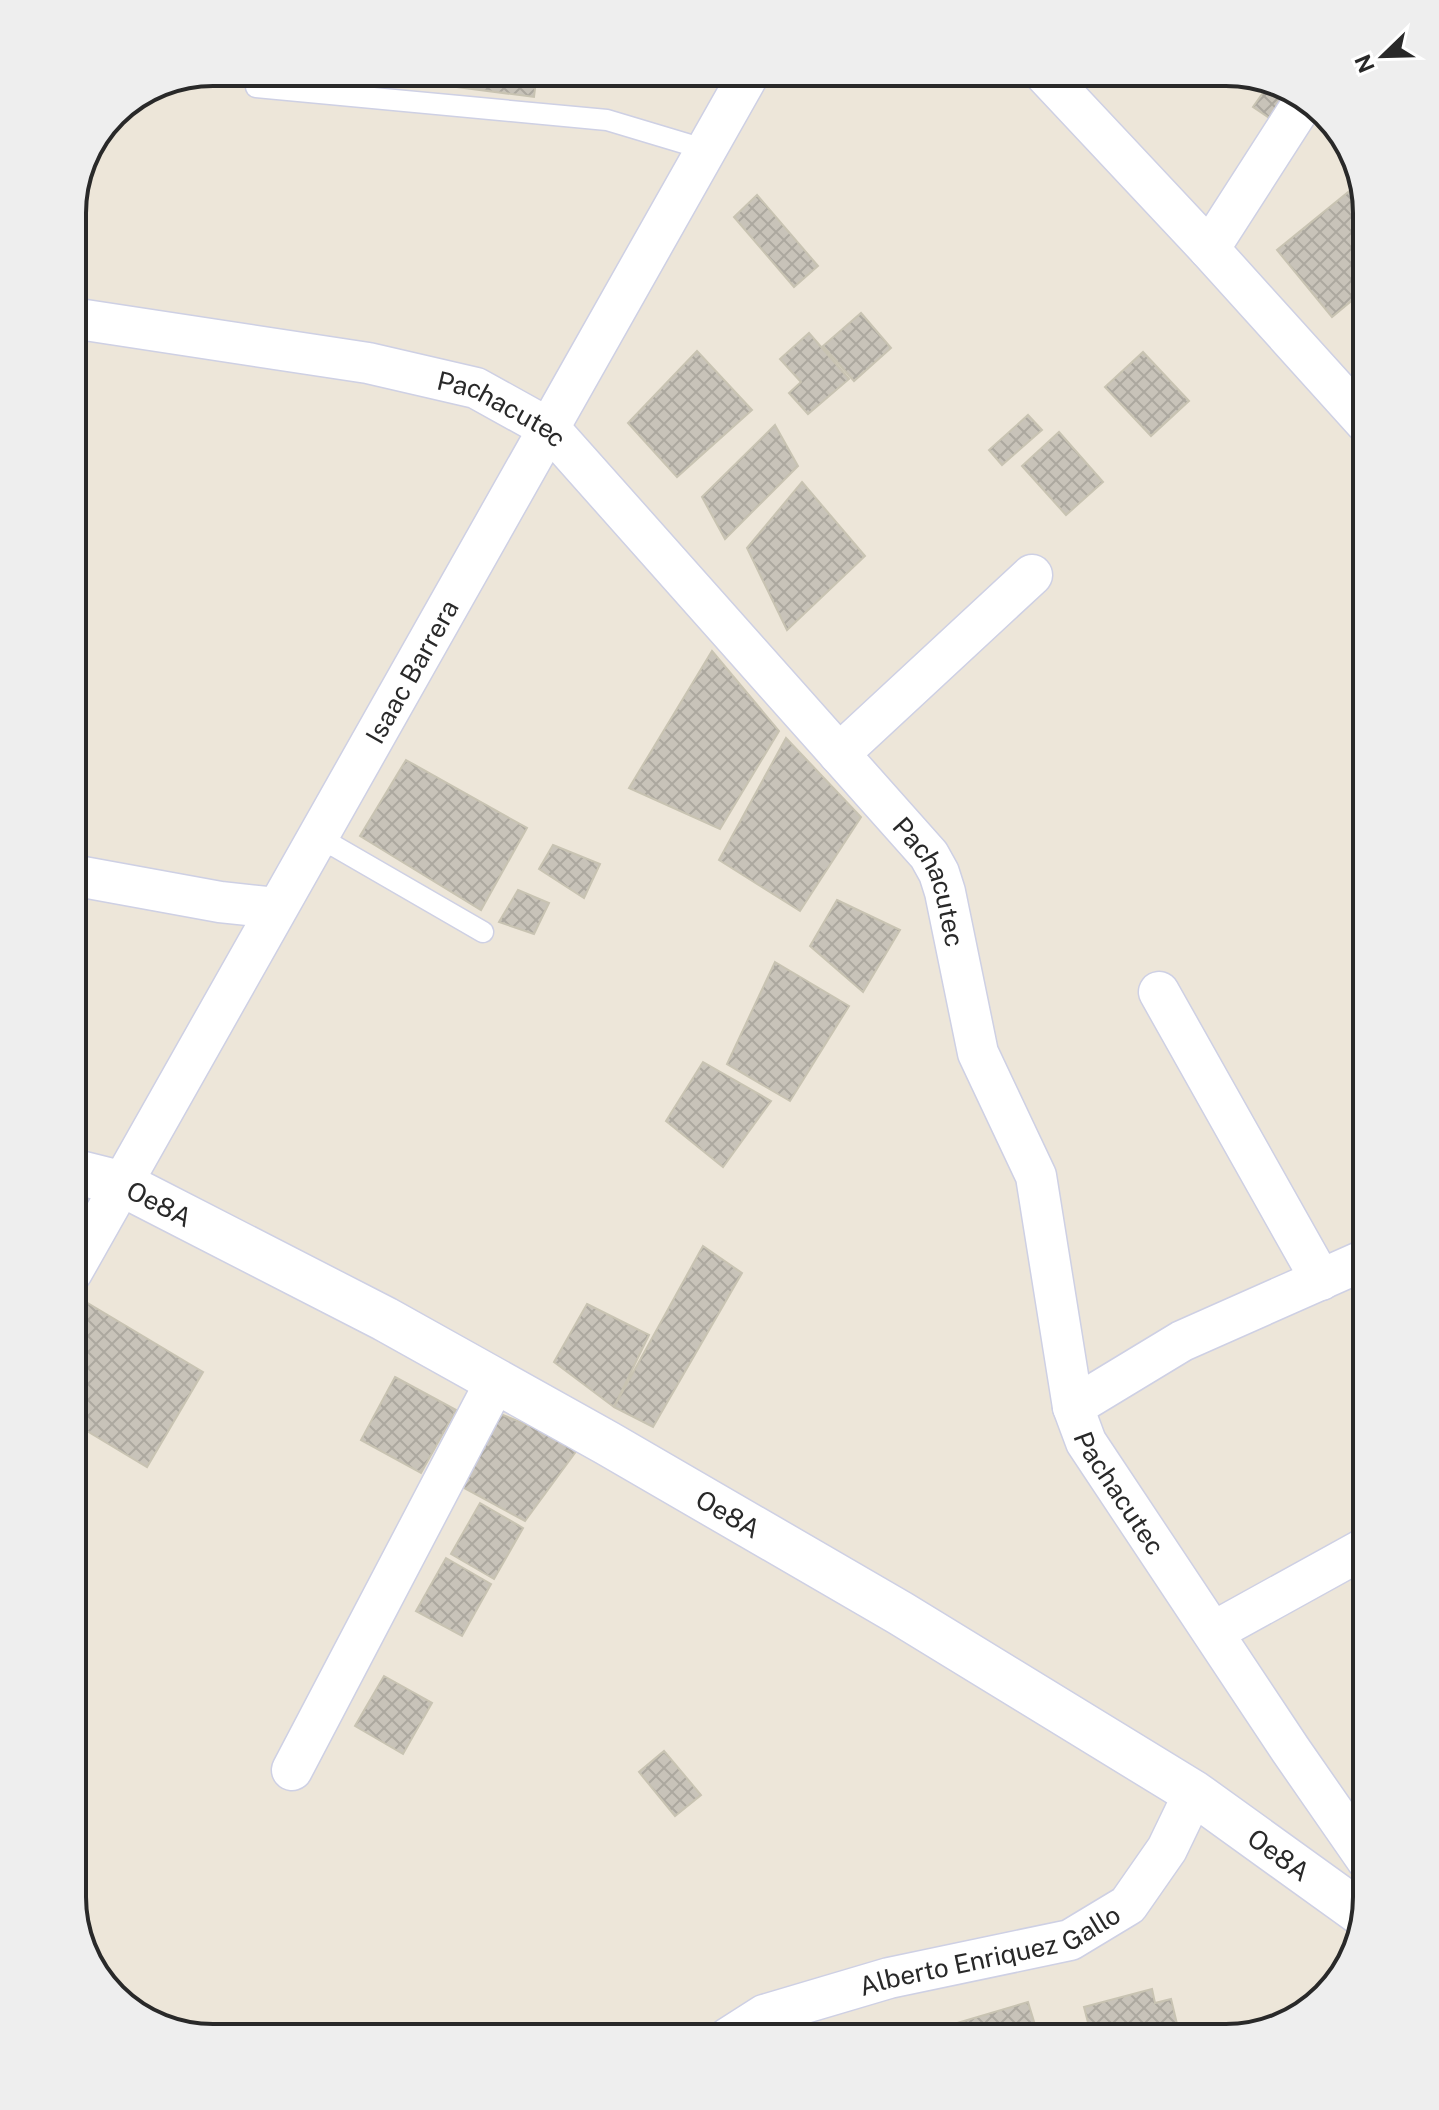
<svg xmlns="http://www.w3.org/2000/svg" width="1439" height="2110" viewBox="0 0 1439 2110" font-family="'Public Sans',sans-serif">
<defs>
<pattern id="building-cross-hatch" width="8" height="8" patternUnits="userSpaceOnUse" patternTransform="scale(2)"><rect width="8" height="8" fill="#c8c3b9"/><path d="M0 0l8 8M0 8l8-8" fill="none" stroke="#aca89f"/></pattern>
</defs>
<rect width="100%" height="100%" fill="#ede6d9"/>
<path fill="url(#building-cross-hatch)" stroke="#c8c3b2" stroke-width="2" d="M342 72H537L534 97Z
M1267 87 1284 98 1271 119 1253 107Z
M1352 189 1365 204 1367 213V288L1332 317 1277 250Z
M757 195 818 266 794 287 734 217Z
M861 313 891 348 854 381 823 346Z
M809 333 849 379 808 414 789 393 801 382 780 359Z
M697 351 752 410 677 477 628 423Z
M1143 352 1189 401 1151 436 1105 387Z
M1028 415 1042 430 1002 465 989 450Z
M775 425 798 466 725 539 702 497Z
M1059 432 1103 482 1066 515 1022 466Z
M802 482 865 556 787 630 747 548Z
M712 651 779 731 720 829 629 788Z
M786 738 861 817 800 911 719 860Z
M406 760 527 828 481 910 360 836Z
M553 845 600 864 584 898 539 869Z
M518 890 549 903 534 934 499 922Z
M837 900 900 930 863 992 810 946Z
M775 962 849 1006 790 1101 727 1064Z
M703 1062 771 1101 723 1167 666 1121Z
M703 1246 742 1273 653 1427 614 1407Z
M86 1302 203 1372 147 1467 72 1422V1325Z
M587 1304 649 1335 614 1407 554 1362Z
M395 1377 456 1410 421 1473 361 1440Z
M483 1407 580 1446 525 1521 455 1483Z
M480 1503 523 1528 494 1579 451 1554Z
M446 1558 491 1584 462 1636 416 1611Z
M384 1676 432 1703 403 1754 355 1726Z
M664 1751 701 1795 675 1816 639 1772Z
M1152 1989 1155 2003 1171 1999 1178 2028 1152 2035 1153 2038H1092L1084 2007Z
M1028 2002 1039 2038H958L954 2024Z
M935 2026 940 2038H904Z"/>
<g fill="none" stroke-linecap="round" stroke-linejoin="round">
<g stroke="#ced0e4" stroke-width="23">
<path id="lane" d="M256 87 607 120 707 150
M316 840 336 847 483 932"/>
</g>
<g stroke="#ced0e4" stroke-width="43">
<g id="street">
<path d="M1043 72 1209 249 1367 424"/>
<path d="M1209 249 1306 98"/>
<path id="s1" d="M72 318 368 363 476 388 550 429 929 855 939 873 945 892 978 1053 1036 1176 1073 1407 1086 1442 1290 1749 1367 1860"/>
<path d="M839 754 1032 575"/>
<path d="M72 875 220 902 276 908"/>
<path d="M1159 992 1321 1280"/>
<path id="s2" d="M72 1272 750 72"/>
<path d="M1073 1407 1182 1341 1367 1259"/>
<path d="M1213 1632 1367 1547"/>
<path d="M292 1770 496 1381"/>
<path id="s3" d="M728 2038 764 2015 889 1978 1070 1940 1128 1905 1167 1849 1194 1793"/>
</g>
</g>
<g stroke="#ced0e4" stroke-width="47">
<g id="secondary">
<path id="s4" d="M72 1171 120 1183 385 1319 607 1443 900 1613 1194 1793 1362 1914"/>
</g>
</g>
<use href="#lane" stroke="#fff" stroke-width="20"/>
<use href="#street" stroke="#fff" stroke-width="40"/>
<use href="#secondary" stroke="#fff" stroke-width="44"/>
</g>
<g text-anchor="middle" dominant-baseline="central" stroke-width="6" stroke-linejoin="round" paint-order="stroke">
<g font-size="26" fill="#292929" stroke="#fff">
<text stroke="none"><textPath href="#s1" startOffset="442">Pachacutec</textPath></text>
<text stroke="none"><textPath href="#s2" startOffset="690">Isaac Barrera</textPath></text>
<text stroke="none"><textPath href="#s1" startOffset="1090">Pachacutec</textPath></text>
<text stroke="none"><textPath href="#s4" startOffset="94">Oe8A</textPath></text>
<text stroke="none"><textPath href="#s1" startOffset="1738">Pachacutec</textPath></text>
<text stroke="none"><textPath href="#s4" startOffset="742">Oe8A</textPath></text>
<text stroke="none"><textPath href="#s4" startOffset="1390">Oe8A</textPath></text>
<text stroke="none"><textPath href="#s3" startOffset="278">Alberto Enriquez Gallo</textPath></text>
</g>
</g>
<path d="M0 0H1439V2110H0ZM213 86H1226A127 127 0 0 1 1353 213V1897A127 127 0 0 1 1226 2024H213A127 127 0 0 1 86 1897V213A127 127 0 0 1 213 86Z" fill="#eee" fill-rule="evenodd"/>
<path fill="none" stroke="#292929" stroke-width="4" d="M213 86H1226A127 127 0 0 1 1353 213V1897A127 127 0 0 1 1226 2024H213A127 127 0 0 1 86 1897V213A127 127 0 0 1 213 86Z"/>
<g transform="translate(1383 56) rotate(247)" stroke="#ffffff" stroke-width="6" paint-order="stroke">
<path d="M0-6L14 30L0 20L-14 30Z" fill="#292929"/>
<text y="-12" font-size="22" font-weight="bold" text-anchor="middle" fill="#292929">N</text>
</g>
</svg>
